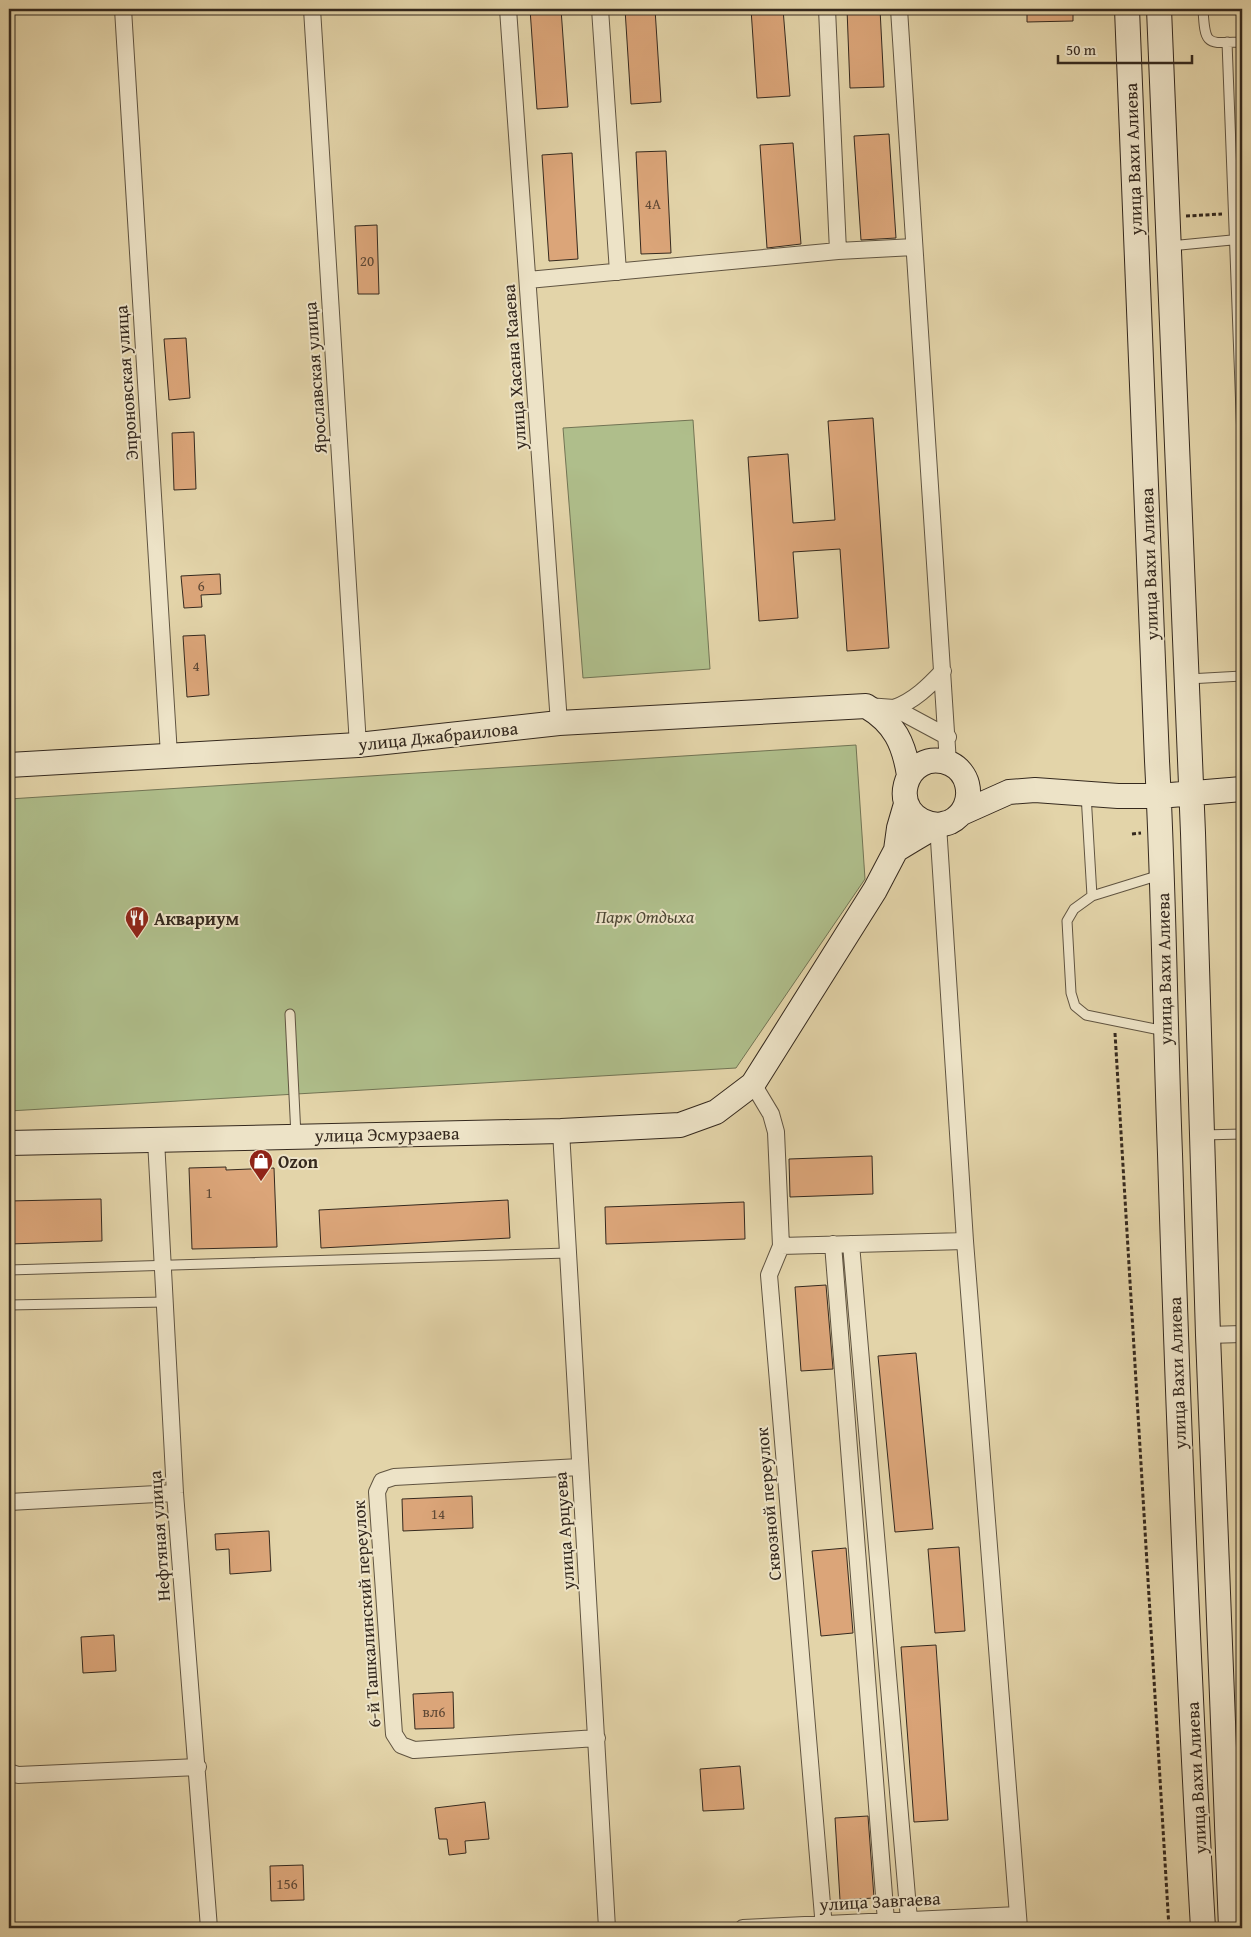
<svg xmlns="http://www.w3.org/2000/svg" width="1251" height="1937" viewBox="0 0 1251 1937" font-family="'Gentium Book Plus',serif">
<rect width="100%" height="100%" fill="#e3d4a9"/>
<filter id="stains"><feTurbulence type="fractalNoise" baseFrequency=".004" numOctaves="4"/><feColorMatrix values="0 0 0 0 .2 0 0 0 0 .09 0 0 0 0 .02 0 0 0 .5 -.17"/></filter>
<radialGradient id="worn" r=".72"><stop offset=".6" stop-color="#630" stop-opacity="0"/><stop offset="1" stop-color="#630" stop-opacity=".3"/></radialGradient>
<path fill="#afbe8b" stroke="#727454" d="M693 420 710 669 583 678 563 428Z
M856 745 865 879 736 1068 9 1111V799Z"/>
<path fill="#dba579" stroke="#35291e" d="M530 9H561L568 107 537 109Z
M625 9H655L661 102 631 104Z
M751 9H783L790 96 757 98Z
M847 9H880L884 87 850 88Z
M1027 9H1073V21L1027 22Z
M889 134 896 238 861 240 854 136Z
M793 143 801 244 767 248 760 145Z
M666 151 671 253 641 254 636 152Z
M572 153 578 259 549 261 542 155Z
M377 225 379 294H358L355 226Z
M186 338 190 398 169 400 164 339Z
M873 418 889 648 847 651 840 549 793 552 798 618 759 621 748 457 788 454 793 523 835 520 828 421Z
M194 432 196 489 174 490 172 433Z
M220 574 221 594 201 595 202 607 184 608 181 576Z
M205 635 209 695 187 697 183 636Z
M872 1156 873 1194 790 1197 789 1159Z
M226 1167V1170L274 1168 277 1247 192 1249 189 1168Z
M101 1199 102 1241 9 1244V1201Z
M508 1200 510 1238 321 1248 319 1210Z
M744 1202 745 1239 606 1244 605 1207Z
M826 1285 833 1369 801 1371 795 1287Z
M916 1353 933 1529 895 1532 878 1356Z
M472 1496 473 1528 403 1531 402 1499Z
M269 1531 271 1571 230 1574 229 1549 216 1550 215 1534Z
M959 1547 965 1631 935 1633 928 1549Z
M846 1548 853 1633 821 1636 812 1551Z
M114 1635 116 1671 83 1673 81 1637Z
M936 1645 948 1820 914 1822 901 1647Z
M453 1692 454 1728 415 1729 413 1694Z
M740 1766 744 1809 703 1811 700 1769Z
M485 1802 489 1839 465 1841 466 1853 449 1855 447 1839H439L435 1808Z
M868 1816 874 1898 840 1900 835 1818Z
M303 1865 304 1900 271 1901 270 1866Z"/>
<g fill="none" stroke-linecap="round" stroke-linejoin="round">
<g stroke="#605441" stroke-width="11">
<path id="lane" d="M1203 9C1205 47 1207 43 1242 42
M1227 42 1242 438
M1170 246 1242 239
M1188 679 1242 676
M1086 794 1092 896
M1160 875 1092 896 1074 909 1067 921 1071 993 1075 1006 1086 1015 1165 1031
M290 1014 296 1136
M1203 1135 1242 1134
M9 1270 568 1253
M9 1305 165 1302
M1226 1791 1242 1792"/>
</g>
<g stroke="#605441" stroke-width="18">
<path id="street" d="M123 9 169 755
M312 9 358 745
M508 9 559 723
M600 9 618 272
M827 9 838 251
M899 9 948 763
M528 280 838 251 914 247
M867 706 894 708 948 737
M894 708C914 701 929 686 943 671
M938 825 965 1241 1019 1928
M753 1084 771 1114 776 1132 781 1246 769 1275 824 1928
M561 1131 607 1928
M156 1140 175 1493 209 1928
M833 1244 886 1921
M851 1244 909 1920
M781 1246 965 1241
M1208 1335 1242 1334
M580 1467 394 1477 382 1481 377 1492 394 1734 401 1745 414 1750 597 1738
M9 1502 175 1493
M9 1772 18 1775 198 1767
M743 1928 1018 1915"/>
</g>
<g stroke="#35291e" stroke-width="26">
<path id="secondary" d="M1127 9 1157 761C1164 892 1165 1023 1170 1154 1178 1412 1188 1670 1203 1928
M1159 9 1193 833 1208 1335 1231 1928
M9 765 358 745 559 723 866 706C895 723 904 744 909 775
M962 813 1009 792 1035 790 1118 796H1159L1242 789
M896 850C909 842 922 834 935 827 940 824 945 824 950 822 964 815 971 800 967 784 965 776 959 768 951 764 904 744 882 819 938 825
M9 1143 561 1131 680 1125 716 1112 753 1084 875 890 896 850 899 828 906 804"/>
</g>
<path stroke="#35291e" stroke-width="3" stroke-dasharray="4 2.5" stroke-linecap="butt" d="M1186 216 1222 214
M1132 834 1141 833
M1115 1033 1169 1928"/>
<use href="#lane" stroke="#ede3c7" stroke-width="9"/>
<use href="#street" stroke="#ede3c7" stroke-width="16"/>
<use href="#secondary" stroke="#ede3c7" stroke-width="24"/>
</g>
<defs>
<g id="restaurant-pin" transform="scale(1.25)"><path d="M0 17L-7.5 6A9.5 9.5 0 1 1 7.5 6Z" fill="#8f2418" stroke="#ede3c7"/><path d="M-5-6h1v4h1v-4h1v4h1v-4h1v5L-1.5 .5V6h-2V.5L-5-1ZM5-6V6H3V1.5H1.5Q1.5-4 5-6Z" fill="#fff"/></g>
<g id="shop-pin" transform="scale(1.25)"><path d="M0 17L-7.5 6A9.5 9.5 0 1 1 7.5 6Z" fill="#8f2418" stroke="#ede3c7"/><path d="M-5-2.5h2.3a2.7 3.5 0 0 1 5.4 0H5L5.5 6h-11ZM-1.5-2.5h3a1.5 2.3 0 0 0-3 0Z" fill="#fff"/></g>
</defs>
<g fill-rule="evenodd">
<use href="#restaurant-pin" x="137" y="918"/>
<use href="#shop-pin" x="261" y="1161"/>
</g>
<g text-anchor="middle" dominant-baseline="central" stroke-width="4" stroke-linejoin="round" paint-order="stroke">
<g font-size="15" fill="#5e4835">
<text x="653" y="203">4А</text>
<text x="367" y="260">20</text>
<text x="201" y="585">6</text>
<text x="196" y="665">4</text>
<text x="209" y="1192">1</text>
<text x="438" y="1513">14</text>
<text x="434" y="1711">вл6</text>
<text x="287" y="1883">156</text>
</g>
<g font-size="18" fill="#35291e" stroke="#ede3c7">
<text transform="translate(1133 159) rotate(-92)">улица Вахи Алиева</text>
<text transform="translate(514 367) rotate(-94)">улица Хасана Кааева</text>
<text transform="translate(315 378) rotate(-94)">Ярославская улица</text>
<text transform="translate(126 383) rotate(-94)">Эпроновская улица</text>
<text transform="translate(1149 564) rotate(-92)">улица Вахи Алиева</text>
<text transform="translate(438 736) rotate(-6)">улица Джабраилова</text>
<text transform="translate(1164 969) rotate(-91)">улица Вахи Алиева</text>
<text transform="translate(387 1134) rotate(-1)">улица Эсмурзаева</text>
<text transform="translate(1177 1373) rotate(-92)">улица Вахи Алиева</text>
<text transform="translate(768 1504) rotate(-95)">Сквозной переулок</text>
<text transform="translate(564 1531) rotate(-94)">улица Арцуева</text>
<text transform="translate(159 1536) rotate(-94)">Нефтяная улица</text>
<text transform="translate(366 1614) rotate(-94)">6-й Ташкалинский переулок</text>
<text transform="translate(1196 1778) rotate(-93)">улица Вахи Алиева</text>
<text transform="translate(880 1901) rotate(-3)">улица Завгаева</text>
</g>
<g font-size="18" font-style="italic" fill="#4d4734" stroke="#ede3c7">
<text x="645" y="916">Парк Отдыха</text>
</g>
<g font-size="18" font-weight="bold" fill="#35291e" stroke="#ede3c7" text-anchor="start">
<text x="154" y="918">Аквариум</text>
<text x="278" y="1161">Ozon</text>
</g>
</g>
<rect width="1251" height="1937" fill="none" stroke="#e3d4a9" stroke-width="30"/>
<rect x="10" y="10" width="1231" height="1917" fill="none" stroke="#35291e" stroke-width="2.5"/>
<rect x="15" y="15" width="1221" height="1907" fill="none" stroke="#35291e"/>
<path d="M1058 55v8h134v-8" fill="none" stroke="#35291e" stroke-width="2.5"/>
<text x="1066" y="55" font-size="15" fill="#35291e" stroke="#ede3c7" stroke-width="4" paint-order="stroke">50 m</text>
<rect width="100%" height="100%" filter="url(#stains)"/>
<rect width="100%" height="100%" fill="url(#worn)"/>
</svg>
